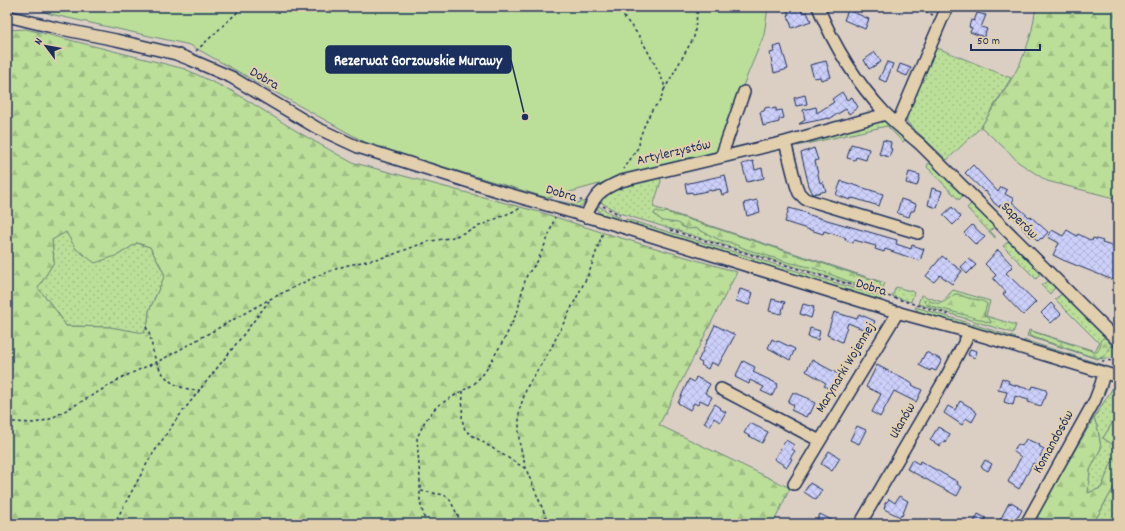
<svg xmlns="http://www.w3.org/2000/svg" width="1125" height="531" viewBox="0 0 1125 531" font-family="Dekko,sans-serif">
<defs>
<pattern id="grass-dots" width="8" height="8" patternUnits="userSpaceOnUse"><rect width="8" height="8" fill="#bbde98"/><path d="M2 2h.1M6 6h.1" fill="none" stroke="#a0bf85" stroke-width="1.8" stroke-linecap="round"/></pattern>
<pattern id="forest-firs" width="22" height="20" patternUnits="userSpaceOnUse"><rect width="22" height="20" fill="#bbde98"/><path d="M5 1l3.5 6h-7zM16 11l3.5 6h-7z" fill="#a0bf85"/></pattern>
<pattern id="building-cross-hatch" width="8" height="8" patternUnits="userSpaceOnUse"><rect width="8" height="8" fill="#cccff8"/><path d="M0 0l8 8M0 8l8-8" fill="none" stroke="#afb2d7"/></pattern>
</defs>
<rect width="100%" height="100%" fill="#dbcfc4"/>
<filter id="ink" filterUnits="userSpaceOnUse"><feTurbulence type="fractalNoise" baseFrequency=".025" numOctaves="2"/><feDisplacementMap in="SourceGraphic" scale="8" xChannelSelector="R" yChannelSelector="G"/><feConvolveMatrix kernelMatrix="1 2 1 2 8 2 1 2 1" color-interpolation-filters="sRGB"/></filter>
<g filter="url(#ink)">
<path fill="url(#grass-dots)" stroke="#6b867b" d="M935 47 1011 78 981 127 947 160 907 122 906 111Z
M884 119 908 137 903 142 887 126 797 146V141Z
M930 159 964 194 959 200 927 167Z
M659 176 661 181 653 207 885 283 881 293 619 213 599 201C608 186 642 181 659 176Z
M557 201 573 204 581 202H586C577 211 566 208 557 201Z
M973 202 996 225 990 231 995 236V238L967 208Z
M597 205 610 213 621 218 620 222C609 219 599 218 597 205Z
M626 219 882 297 880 300 625 224Z
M66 231 76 249 118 255 137 243 150 247 165 275 149 311 148 323 144 334 110 327 66 326 58 313 38 288 54 262 52 240Z
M1010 240 1042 271 1036 279 1003 246Z
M1051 280 1056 286 1050 294 1041 285Z
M896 287 914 292 911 302 892 296Z
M953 290 990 301 986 316 1016 325 1013 333 918 304 921 295 942 302Z
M1063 293C1076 306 1116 340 1118 357L1097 359 1027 336 1029 330 1095 351 1099 343 1055 299Z
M915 307 969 323V327L917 311Z
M973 324 1016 338 1013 340 971 328Z
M1024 340 1097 363 1102 364 1103 365V367L1025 344Z
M1114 386 1118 388V414L1103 438 1118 448V459L1112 462 1101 488 1088 493 1090 470 1101 448 1098 430 1094 418Z
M1118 480V524H1093Z"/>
<path fill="url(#forest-firs)" stroke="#6b867b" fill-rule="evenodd" d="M1036 7H1118V199L1047 181 1018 162 1010 153 981 127C999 98 1021 70 1030 37 1033 28 1034 17 1036 7Z
M26 29 185 69 234 92 298 132 351 162 543 213 601 232 737 272 659 425 790 488 773 524H7V30ZM66 232 76 249 95 263 118 255 137 243 150 247 165 275 149 311 148 323 144 333 110 327 66 326 58 313 38 288 54 262 52 240Z
M656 211C660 212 661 215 666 212L879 282 881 286 880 288 876 289 865 286 845 280 814 268 787 262 746 249 729 242 720 240 695 228 689 229 683 227 678 223 663 221 655 215 654 213Z
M955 294C960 294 962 296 968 298 974 300 982 299 987 304L984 315 991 321V323L969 316 927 305 924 302V300L926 299C941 307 942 303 955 294Z
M1031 331 1095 352H1097C1100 348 1101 346 1100 341L1103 338H1106L1111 345C1107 353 1106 358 1096 358L1030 336 1029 334Z
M1094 418 1098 430 1101 448 1090 470 1088 493 1101 488 1112 462 1118 459V480L1093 524H1049L1036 516Z"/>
<path fill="#bbde98" stroke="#6b867b" d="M34 7H768L764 35 742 88 719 151 548 198 370 145 190 45 50 14Z
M1118 414V448L1103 438Z"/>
<path fill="url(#building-cross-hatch)" stroke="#1b2f5e" d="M786 7H800L802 13 807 12 811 21 792 28 788 15H789Z
M848 10 869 19 865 29 844 20Z
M977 13 986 15 981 27 987 29 984 37 970 32 972 28 969 27 971 20 974 21Z
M781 45 788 69 774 73 770 53 774 52 773 47Z
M875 52 881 62 869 69 864 60Z
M826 61 831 77 821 80 820 77 814 78 810 65Z
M887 62 893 64 886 82 879 79Z
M900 64 911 68 907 76 897 72Z
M842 92 847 100 852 97 858 107 849 114 846 109 829 119V118L800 124H799L805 120 803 110 816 107 817 113 834 102 832 99Z
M805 95 807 104 796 106 794 98Z
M769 107 771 109 776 108V111L782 110 784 118 779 119V122L763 126 760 112 764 111 765 108Z
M883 140 891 142 890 148 892 149 889 157 879 154Z
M851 144 869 149 866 160 856 157 855 160 847 158Z
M814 148 818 160 815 161 820 183 823 182 826 191 813 194 809 186 801 153Z
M753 161 755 170 762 168 764 178 747 182 742 164Z
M973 165 998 192 1001 187 1007 190 1005 194 1014 199 1012 202 1029 217 1030 216 1048 232 1042 239 1041 238 1038 241 1032 235 1031 237 1022 228 1023 227 1014 218 1017 214 1000 205 999 207 994 203 986 191 985 192 965 173Z
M909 172 920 175 917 186 906 183Z
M725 175 729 193 722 195 720 189 711 191V190L693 194 692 192 687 193 685 184Z
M841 181 883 194 879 206 853 198V199L851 198 850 200 836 195Z
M932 188 942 191 937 208 928 205Z
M901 199 916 204 914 211H911L909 217 897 213Z
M757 200 760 212 747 216 744 203Z
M952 207 961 217 953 225 943 215Z
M789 208 807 213 806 214 897 240 896 244 911 249 912 245 924 249 920 261 885 249 884 252 875 249 876 246 854 240 853 243 845 240 846 238 824 231 823 234 785 222Z
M972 225 985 237 976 245 964 233Z
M1052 230 1063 236 1067 230 1077 236 1078 234 1092 241 1093 238 1103 241 1102 243 1118 248V282L1063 260 1053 255 1059 243 1048 237Z
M998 250 1013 266 1006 273 1036 302 1023 315 1003 294 1006 292 993 278 996 275 985 264Z
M942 256 962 271 952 284 940 275 934 282 926 276Z
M969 259 976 265 967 274 961 267Z
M740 289 753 293 749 305 736 301Z
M772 299 785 302 781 314 769 311Z
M1051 303 1061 314 1051 323 1041 313Z
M803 304 814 307 811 318 800 314Z
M834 312 857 319 859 314 875 321 870 332 848 323 842 342 827 335Z
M715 325 735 335 718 366 711 362 708 369 701 365 702 363 698 361Z
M810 328 820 331 818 340 808 337Z
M772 339 777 342 778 341 795 349 790 360 768 348Z
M970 349 977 351 975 358 968 355Z
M926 352 942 360 936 371 931 369 930 371 919 365Z
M812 360 842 376 835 388 834 387 832 390 824 386 826 383 806 371Z
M743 361 755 367 753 372 778 384 772 396 761 391 764 387 750 380 749 384 735 377Z
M877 365 913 384 912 385 922 390 916 402 894 391 880 417 872 412 881 394 866 387Z
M696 377 710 384 705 393 712 397 708 404 700 400 698 405 694 403 690 410 678 403 689 379 694 382Z
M1002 378 1009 381 1008 383 1028 389H1032L1033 386 1046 390V391L1047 392 1045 399H1044L1041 406 1028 402 1029 400 1015 396 1013 405 1004 402 1007 392 998 390Z
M793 392 810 399 811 401 815 403 810 414 808 413 806 417 791 410 794 405 788 402Z
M960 401 972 408H971L977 413 972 422 966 418 962 425 944 413 948 406 955 410Z
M715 404 721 408 720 409 726 412 720 422 714 418 710 426 704 423Z
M750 423 768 432 762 443 744 433Z
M857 426 866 430 859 444 850 440Z
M938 427 950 434 945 443 943 442 940 446 930 440Z
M1026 439 1040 445 1039 446 1044 449 1040 456 1043 458 1039 466 1033 463 1019 489 1008 482 1021 457 1013 451 1018 444 1022 446Z
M786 440 794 445 792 449 795 451 790 458 792 459 787 467 774 459Z
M829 451 840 458 832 471 821 464Z
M912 460 919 464 920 461 958 482 957 484 962 487 957 496 907 469Z
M985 460 992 464 988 471 981 467Z
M810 483 822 490 816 500 804 492Z
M899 496 908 501 902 516 901 515 900 517 884 509 885 506V503L887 502 889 499 895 503Z
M1011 502 1018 506 1017 507 1022 510 1018 517 1017 516 1012 524H998L1009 503 1011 504Z
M820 514 839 524H815Z
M978 514 986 518 983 524H973Z"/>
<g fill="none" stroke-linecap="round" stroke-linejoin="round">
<g stroke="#1b2f5e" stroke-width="14">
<path id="minor" d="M818 7C835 48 855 81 885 113 896 124 908 134 920 144L1118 341
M7 16 56 28 116 40 176 54 189 59 231 77 317 128 358 147 501 192 606 222 896 312 969 332 1118 377
M897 124 947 7
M785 142 796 185 799 193 805 199 918 233
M721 157 744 92
M586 217C594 195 600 190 621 181L785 142 886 114
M721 389 820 441
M794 484 898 312
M860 524 946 377 966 339 969 332
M1026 524 1095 400 1101 384 1104 373"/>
</g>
<path stroke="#1b2f5e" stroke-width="1.5" stroke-dasharray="3 3" stroke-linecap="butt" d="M616 7 640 37 659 72 664 84V90L659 103 653 108 645 124 640 137 639 146 624 169
M914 7 933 15
M196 51 243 7
M664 90 694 37 698 7
M574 202 582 200
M603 206 620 215
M670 230 950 315
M146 327C151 335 151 342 153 351 159 376 173 390 200 390
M1102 361 1118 360
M463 391 462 419 465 430 473 436 526 469
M7 423 14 422 35 423 50 419 88 398 123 377 163 359 270 299 317 276 344 266 389 256 426 242 454 237 521 208
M421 491 444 495 449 498 460 520 471 524
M114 524 150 458 176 420 240 339 269 301
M426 524 420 502V479L417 438 425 421 437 406 474 384 485 372 506 336 518 310 523 287 527 275 537 262 547 240 555 217
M549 524 526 469 519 441V411L527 387 550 350 589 273 603 232"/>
<use href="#minor" stroke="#e2cfad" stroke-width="11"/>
</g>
</g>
<g text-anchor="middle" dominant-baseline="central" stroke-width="4" stroke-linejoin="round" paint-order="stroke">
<g font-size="14" fill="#1b2f5e" stroke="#e2cfad">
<text transform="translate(264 79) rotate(30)">Dobra</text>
<text transform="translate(674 153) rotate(-13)">Artylerzystów</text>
<text transform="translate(561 194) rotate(16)">Dobra</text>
<text transform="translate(1019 221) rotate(45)">Saperów</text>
<text transform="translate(871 288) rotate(17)">Dobra</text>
<text transform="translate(846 368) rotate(-59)">Marynarki Wojennej</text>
<text transform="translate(903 421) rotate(-60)">Ułanów</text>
<text transform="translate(1054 442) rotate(-61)">Komandosów</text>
</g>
</g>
<path fill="none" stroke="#1b2f5e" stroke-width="1.5" d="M525 117L511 60"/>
<circle fill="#1b2f5e" stroke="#e2cfad" stroke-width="1.5" cx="525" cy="117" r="4"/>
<rect fill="#1b2f5e" stroke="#1b2f5e" stroke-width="1.5" x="326" y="46" width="185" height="27" rx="4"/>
<g font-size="15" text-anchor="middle" font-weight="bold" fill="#fff">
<text x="418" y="65">Rezerwat Gorzowskie Murawy</text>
</g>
<rect width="1125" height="531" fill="none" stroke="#e2cfad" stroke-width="24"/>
<rect x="12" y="12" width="1101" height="507" fill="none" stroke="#1b2f5e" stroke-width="1.5" filter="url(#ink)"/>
<g transform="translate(46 46) rotate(302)" stroke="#e2cfad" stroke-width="3" paint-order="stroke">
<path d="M0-3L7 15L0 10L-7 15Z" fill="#1b2f5e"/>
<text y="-6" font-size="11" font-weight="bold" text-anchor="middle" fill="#1b2f5e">N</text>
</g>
<path d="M971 44v6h69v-6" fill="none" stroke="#1b2f5e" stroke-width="2"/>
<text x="977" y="44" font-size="12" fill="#1b2f5e" stroke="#e2cfad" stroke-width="3" paint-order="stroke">50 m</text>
</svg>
